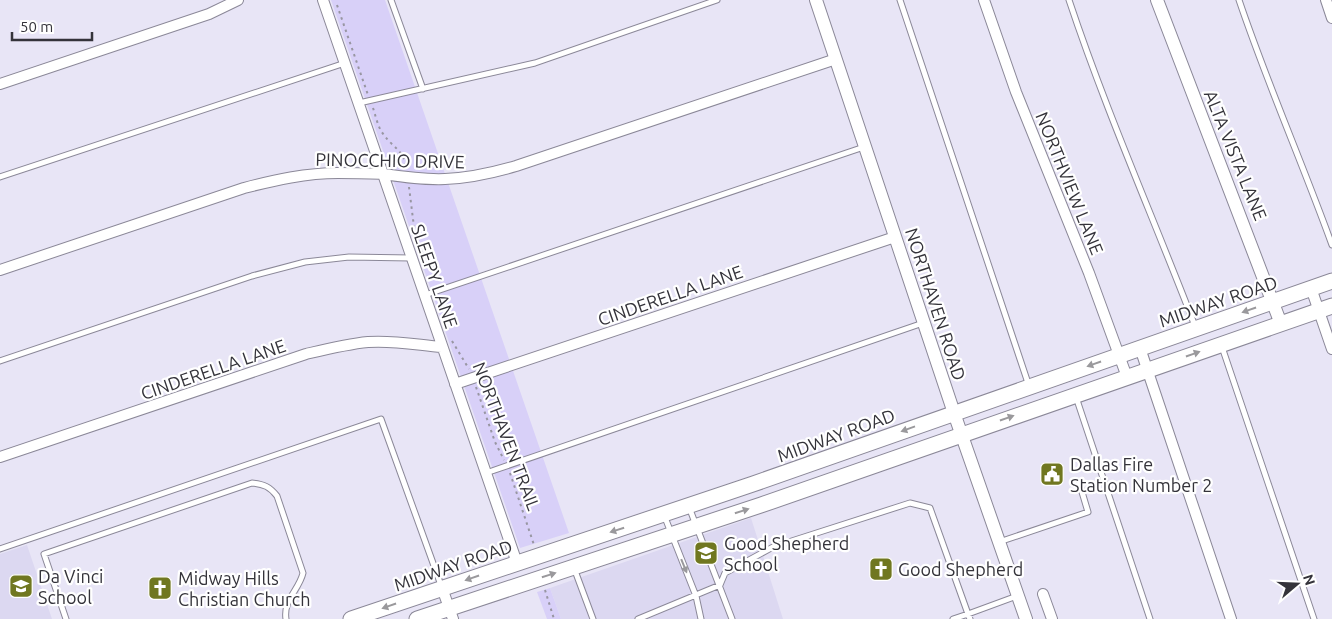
<svg xmlns="http://www.w3.org/2000/svg" width="1332" height="619" viewBox="0 0 1332 619" font-family="Ubuntu,sans-serif">
<rect width="100%" height="100%" fill="#e8e5f6"/>
<path fill="#dcd8f1" d="M751 518 783 619H561L550 588Z
M27 545 52 619H0V554Z"/>
<path fill="#d8d0f8" d="M331 0H385L569 533 520 548Z
M550 588 561 619H547L537 592Z"/>
<g fill="none" stroke-linecap="round" stroke-linejoin="round">
<g stroke="#8b8898" stroke-width="7">
<path id="service" d="M391 0 423 89
M900 0 1029 386
M1069 0C1106 111 1153 217 1195 326
M1239 0C1267 83 1302 162 1332 245
M359 103 535 63 717 0
M0 177 345 63
M425 295 864 147
M1222 347 1314 619
M0 361 252 276 305 262 349 257 411 258
M1076 397 1150 619
M486 473 923 323
M689 507 732 619
M664 515 696 596 701 619
M999 542 1088 512 1079 482
M0 549 381 419 442 588
M574 568 593 619
M66 619 44 554 252 483C264 484 270 487 277 496L303 573C299 590 283 600 286 619
M638 619 720 585 725 573 773 547 910 503 930 508 968 614 1017 596
M953 619 968 614 970 619"/>
</g>
<g stroke="#8b8898" stroke-width="12">
<path id="minor" d="M323 0 517 563
M984 0 1016 92 1089 273 1127 377
M1326 0 1332 18
M0 84 209 14 238 0
M0 270 244 188C275 180 306 173 338 173 353 173 369 173 384 174 404 177 424 180 445 179 469 178 492 173 516 166L836 59
M1311 288 1332 349
M1140 348 1231 619
M455 384 895 237
M0 457 306 354C327 349 347 344 368 342 393 340 418 345 442 347
M442 588 453 619
M1043 594 1052 619"/>
</g>
<g stroke="#8b8898" stroke-width="14">
<path id="tertiary" d="M816 0 954 413 1026 619
M1157 0 1281 324"/>
</g>
<g stroke="#8b8898" stroke-width="17">
<path id="secondary" d="M351 619 753 484 1332 281
M417 619 761 505 1332 306"/>
</g>
<path stroke="#9896a2" stroke-width="2" stroke-dasharray="2.5 4" stroke-linecap="butt" d="M337 5 368 95
M373 108C376 117 378 128 384 135 394 149 402 148 407 168
M409 187 414 227 424 258
M452 341 469 369
M476 387 495 442 504 460
M510 473 534 545
M545 590 554 619"/>
<use href="#service" stroke="#fff" stroke-width="5"/>
<use href="#minor" stroke="#fff" stroke-width="10"/>
<use href="#tertiary" stroke="#fff" stroke-width="12"/>
<use href="#secondary" stroke="#fff" stroke-width="15"/>
</g>
<defs><path id="oneway-solid" d="M-6-.8H1V-3.2L6.5 0L1 3.2V.8H-6Z" transform="scale(1.25)"/></defs>
<g fill="#9a999c">
<use href="#oneway-solid" transform="translate(1249 310) rotate(161)"/>
<use href="#oneway-solid" transform="translate(1193 354) rotate(-19)"/>
<use href="#oneway-solid" transform="translate(1094 364) rotate(161)"/>
<use href="#oneway-solid" transform="translate(1007 418) rotate(-19)"/>
<use href="#oneway-solid" transform="translate(908 429) rotate(160)"/>
<use href="#oneway-solid" transform="translate(742 511) rotate(-18)"/>
<use href="#oneway-solid" transform="translate(617 530) rotate(162)"/>
<use href="#oneway-solid" transform="translate(684 566) rotate(68)"/>
<use href="#oneway-solid" transform="translate(549 575) rotate(-18)"/>
<use href="#oneway-solid" transform="translate(472 578) rotate(161)"/>
<use href="#oneway-solid" transform="translate(389 606) rotate(161)"/>
</g>
<defs>
<g id="civic-square" transform="scale(1.25)"><rect x="-9" y="-9" width="18" height="18" rx="4" fill="#707720" stroke="#fff"/><path d="M-.6-6.5H3V-4.5H.6V-3L4-1V1h2V6H-6V1h2V-1L-.6-3ZM-1.2 2.5V6h2.4V2.5Z" fill="#fff"/></g>
<g id="school-square" transform="scale(1.25)"><rect x="-9" y="-9" width="18" height="18" rx="4" fill="#707720" stroke="#fff"/><path d="M0-5L7-2L0 1L-7-2ZM-4 1L0 2.5L4 1V4Q0 6-4 4Z" fill="#fff"/></g>
<g id="church-square" transform="scale(1.25)"><rect x="-9" y="-9" width="18" height="18" rx="4" fill="#707720" stroke="#fff"/><path d="M-1.2-6h2.4v3.5h3.3v2.4h-3.3V6h-2.4V-.1h-3.3v-2.4h3.3Z" fill="#fff"/></g>
</defs>
<g fill-rule="evenodd">
<use href="#civic-square" x="1052" y="474"/>
<use href="#school-square" x="706" y="553"/>
<use href="#church-square" x="881" y="569"/>
<use href="#school-square" x="21" y="586"/>
<use href="#church-square" x="160" y="588"/>
</g>
<g text-anchor="middle" dominant-baseline="central" stroke-width="4.5" stroke-linejoin="round" paint-order="stroke">
<g font-size="18" fill="#34333a" stroke="#fff">
<text transform="translate(1236 155) rotate(68)">ALTA VISTA LANE</text>
<text transform="translate(390 160) rotate(1)">PINOCCHIO DRIVE</text>
<text transform="translate(1070 183) rotate(68)">NORTHVIEW LANE</text>
<text transform="translate(435 276) rotate(71)">SLEEPY LANE</text>
<text transform="translate(670 295) rotate(-19)">CINDERELLA LANE</text>
<text transform="translate(1218 301) rotate(-19)">MIDWAY ROAD</text>
<text transform="translate(936 304) rotate(72)">NORTHAVEN ROAD</text>
<text transform="translate(213 369) rotate(-19)">CINDERELLA LANE</text>
<text transform="translate(836 435) rotate(-20)">MIDWAY ROAD</text>
<text transform="translate(507 436) rotate(69)">NORTHAVEN TRAIL</text>
<text transform="translate(453 565) rotate(-19)">MIDWAY ROAD</text>
</g>
<g font-size="18" fill="#34333a" stroke="#fff" text-anchor="start">
<text x="1070" y="464">Dallas Fire<tspan x="1070" dy="21">Station Number 2</tspan></text>
<text x="724" y="543">Good Shepherd<tspan x="724" dy="21">School</tspan></text>
<text x="898" y="569">Good Shepherd</text>
<text x="38" y="576">Da Vinci<tspan x="38" dy="21">School</tspan></text>
<text x="178" y="578">Midway Hills<tspan x="178" dy="21">Christian Church</tspan></text>
</g>
</g>
<g transform="translate(1297 584) rotate(71)" stroke="#ffffff" stroke-width="4" paint-order="stroke">
<path d="M0-4L9 19L0 12L-9 19Z" fill="#34333a"/>
<text y="-8" font-size="14" font-weight="bold" text-anchor="middle" fill="#34333a">N</text>
</g>
<path d="M12 32v8h80v-8" fill="none" stroke="#34333a" stroke-width="2.5"/>
<text x="20" y="32" font-size="15" fill="#34333a" stroke="#ffffff" stroke-width="4" paint-order="stroke">50 m</text>
</svg>
